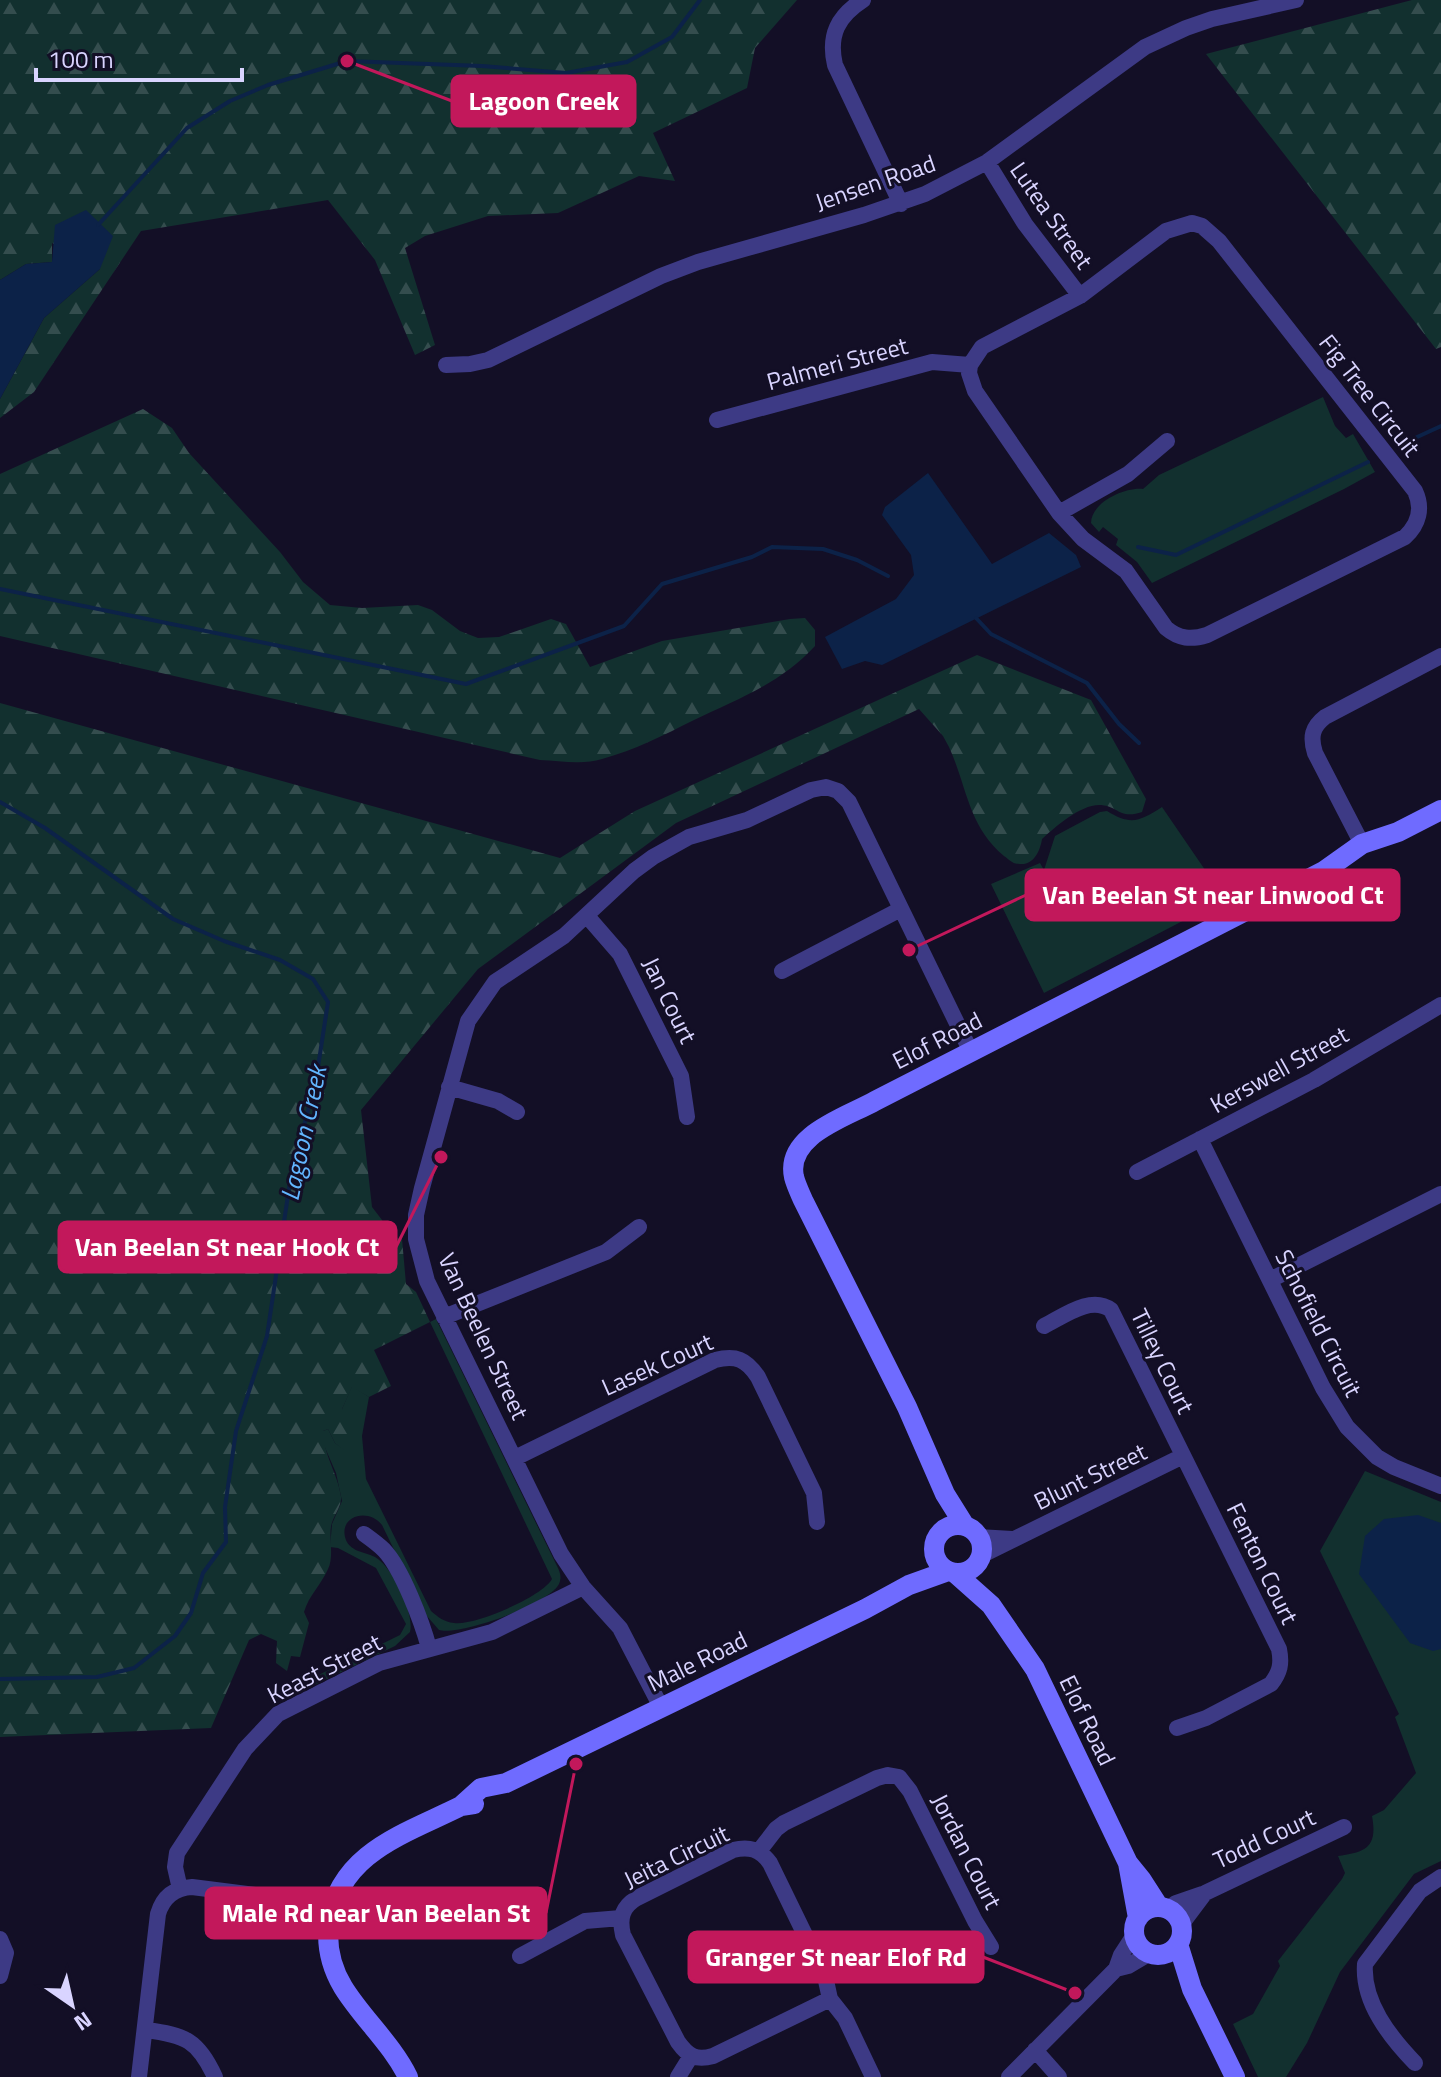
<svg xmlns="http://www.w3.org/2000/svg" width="1441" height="2077" viewBox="0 0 1441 2077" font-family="'Titillium Web',sans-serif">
<defs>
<pattern id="forest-firs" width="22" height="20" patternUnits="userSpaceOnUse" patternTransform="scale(2)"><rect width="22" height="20" fill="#12302f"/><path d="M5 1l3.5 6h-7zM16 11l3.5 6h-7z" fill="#344d4e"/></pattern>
</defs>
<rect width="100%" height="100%" fill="#130f26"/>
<path fill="#12302f" d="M1323 397 1335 426 1346 438 1353 434 1375 472 1344 489 1152 583 1137 562 1116 545 1118 539 1103 527 1099 532 1091 523C1091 503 1124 487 1143 489L1159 475Z
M1162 807 1225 899 1044 993 991 884 1040 863 1044 870 1055 836 1100 812 1107 811C1131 826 1140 821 1162 807Z
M436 1319 557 1566C560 1572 562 1577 559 1584 549 1604 461 1636 439 1630L426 1615 382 1525C369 1508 340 1515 345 1537 349 1552 363 1551 375 1557 392 1566 415 1613 410 1632L395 1646 302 1691 300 1684 400 1635 406 1624 376 1568 338 1548 330 1547 332 1524 342 1501 336 1473 323 1443V1431L328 1429 335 1443 345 1450 342 1409 352 1386 369 1397 362 1436 366 1479 431 1611C438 1617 444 1622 454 1623 474 1626 542 1597 552 1579L430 1322Z
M1365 1471 1441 1502V1861L1414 1874 1340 1972 1307 2043 1286 2077H1258L1233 2024 1253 2014 1280 1966 1278 1961 1342 1879 1345 1873 1338 1856C1365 1852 1378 1848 1372 1816L1384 1810 1416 1773 1395 1717 1399 1714 1320 1551Z"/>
<path fill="url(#forest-firs)" d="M0 0H797L755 48 747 88 653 133 675 181 639 176 558 213 488 216 425 236 405 248 435 345 415 355 375 260 328 200 141 231 34 392 0 418V399L44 318 100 269 52 243V262L26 264 0 280Z
M1412 0H1441V347L1436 349 1206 54Z
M143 409 172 428 189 453 280 552 303 582 330 605 362 608 418 605 432 610 460 631 478 638 499 637 551 619 566 624 590 667 662 641 790 619 805 618 815 630V646C781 683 738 699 694 720 664 735 635 750 602 759 583 765 561 761 540 760L0 636V474Z
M977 655 1091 700 1146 799 1142 812C1119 820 1118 805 1099 805 1080 805 1055 827 1042 839 1040 851 1034 865 1020 864 1012 864 1010 860 1004 856 968 826 967 786 949 747L943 736 919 709 676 823 478 969 361 1110 372 1207 382 1220 389 1235 402 1239 406 1284 416 1292 430 1322 374 1350 391 1386 369 1397 352 1387 342 1409 350 1420 345 1451 335 1443 328 1429 323 1431C323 1454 338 1474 341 1497 342 1506 333 1516 331 1526 329 1539 334 1557 328 1569 321 1585 309 1595 304 1612L309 1623 300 1657 291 1656 287 1671 276 1663 277 1641 261 1634 249 1640 211 1728 0 1737V703L560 858 635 811Z"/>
<path fill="#0c2248" d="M86 210 113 236 100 269 44 318 0 399V280L26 264 52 262 55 225Z
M928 473 992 564 1049 533 1076 555 1081 567 882 665 865 661 842 669 825 637 896 599 914 575 911 555 882 515 885 507Z
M1418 1515 1441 1523V1649L1433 1651 1410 1643 1359 1574 1365 1536 1384 1519Z"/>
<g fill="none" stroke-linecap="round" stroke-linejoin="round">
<path stroke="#0c2248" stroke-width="4" d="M98 225 187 128 230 101 268 85 347 61 482 66 566 73 627 62 672 37 700 0
M1402 444 1441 426
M1138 547 1176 555 1368 462
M0 589 466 684 624 626 662 584 752 557 772 547 823 549 857 560 888 576
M976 618 991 634 1087 683 1119 724 1139 743
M0 802 45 828 173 919 224 941 280 960 313 979 328 1002 316 1080 291 1175 267 1336 236 1431 225 1507 226 1542 203 1573 191 1613 175 1636 134 1668 97 1677 0 1679"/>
<path stroke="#3d3a85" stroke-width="16" d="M863 0C838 16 828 35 835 65L901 204
M987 162 1025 224 1080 296
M1192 223 1202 226 1219 241C1285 325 1349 407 1415 491 1423 508 1419 524 1405 537L1207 635C1191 640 1179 639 1166 628L1126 571 1083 539 1059 513 975 391 969 373 970 365 982 347 1080 296 1166 231Z
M446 365 470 364 488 360 661 276 698 262 864 215 925 194 987 162 1145 47 1186 28 1212 19 1296 0
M717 420 932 362 970 365
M1059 513 1128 474 1167 441
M1362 844 1315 753C1310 737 1312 727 1325 717L1441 656
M587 916 620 954 681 1076 687 1117
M782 971 901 909
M449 1087 498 1101 517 1112
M1200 1139 1323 1388 1347 1427 1377 1457 1394 1467 1441 1486
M1137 1172 1314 1080 1441 1005
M1270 1280 1441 1194
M444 1317 606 1252 639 1227
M1044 1326C1064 1316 1091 1295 1111 1310L1279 1649C1282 1664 1280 1672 1271 1684L1206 1718 1177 1728
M515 1458 715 1360C736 1355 746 1359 758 1377L814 1493 817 1522
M364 1534C371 1539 378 1544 384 1550 402 1569 422 1622 429 1648
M978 1537 1012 1539
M980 1556 1183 1456
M661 1707 620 1628 583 1587 561 1554 427 1281 416 1239V1215L422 1188 468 1021 495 982 564 936 634 871 653 857 689 837 747 820 811 790 826 787 838 791 849 802 971 1052
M759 1851 776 1829 784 1823 877 1778 888 1775 899 1777 910 1791 975 1921 991 1947
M180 1889 175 1867 177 1853 245 1749 278 1714 379 1663 492 1632 583 1587
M1168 1909 1176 1903 1205 1893 1344 1827
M1181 1925 1205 1893
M0 1939 6 1953 0 1976
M520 1956 585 1921 621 1918
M1116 1969 1128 1966 1150 1953
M830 1999 713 2056C696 2061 688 2056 678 2042L623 1935C619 1918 622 1907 637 1898L733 1850C749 1846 760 1849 770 1863L825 1976 830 1999 845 2018 873 2077
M146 2030C185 2035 198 2040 215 2077
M1035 2050 1059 2077
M1415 2063C1390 2037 1362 2002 1365 1964L1420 1891 1441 1877
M139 2077 158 1914C163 1897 174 1888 192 1887L303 1901 332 1907
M678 2077 691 2056
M1009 2077 1116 1969 1121 1955 1134 1935"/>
<path stroke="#6f6bff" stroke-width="20" d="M934 1549a24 24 0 1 1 48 0a24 24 0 1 1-48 0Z
M965 1526 945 1494 907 1407 803 1200C800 1193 796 1185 794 1177 785 1135 847 1117 875 1101L1324 871 1362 844 1398 832 1441 810
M955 1573 991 1605 1035 1669 1128 1863 1141 1879 1159 1907
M461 1806 481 1788 506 1783 865 1609 909 1585 948 1571
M1128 1863 1138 1918
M1134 1931a24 24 0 1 1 48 0a24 24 0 1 1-48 0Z
M1178 1944 1192 1989 1235 2077
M408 2077C392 2044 362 2018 343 1987 331 1967 326 1945 329 1922 340 1852 405 1834 461 1806L474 1804"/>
</g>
<g text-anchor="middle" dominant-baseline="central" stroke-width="6" stroke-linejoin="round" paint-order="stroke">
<g font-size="24" fill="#d9d4ff" stroke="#130f26">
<text transform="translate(875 182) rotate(-19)">Jensen Road</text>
<text transform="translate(1052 215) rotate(55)">Lutea Street</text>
<text transform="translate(837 363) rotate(-15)">Palmeri Street</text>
<text transform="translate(1370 395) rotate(52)">Fig Tree Circuit</text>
<text transform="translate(670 1000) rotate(64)">Jan Court</text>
<text transform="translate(937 1040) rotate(-27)">Elof Road</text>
<text transform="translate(1279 1069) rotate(-29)">Kerswell Street</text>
<text transform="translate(1319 1323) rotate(63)">Schofield Circuit</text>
<text transform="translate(484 1336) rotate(65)">Van Beelen Street</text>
<text transform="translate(1163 1361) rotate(64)">Tilley Court</text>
<text transform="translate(657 1364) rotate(-24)">Lasek Court</text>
<text transform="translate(1090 1476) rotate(-26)">Blunt Street</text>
<text transform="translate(1263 1563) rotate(64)">Fenton Court</text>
<text transform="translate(697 1661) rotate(-26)">Male Road</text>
<text transform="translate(324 1668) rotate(-27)">Keast Street</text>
<text transform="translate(1088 1720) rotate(64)">Elof Road</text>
<text transform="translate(1264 1838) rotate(-25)">Todd Court</text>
<text transform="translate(967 1851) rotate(63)">Jordan Court</text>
<text transform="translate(676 1856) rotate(-26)">Jeita Circuit</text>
</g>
<g font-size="26" font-style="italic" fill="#62b6ff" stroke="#130f26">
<text transform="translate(303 1133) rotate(-78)">Lagoon Creek</text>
</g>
</g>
<path fill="none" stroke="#c2185b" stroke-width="3" d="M347 61L452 101M909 950L1026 895M441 1157L396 1247M576 1764L546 1913M1075 1993L983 1957"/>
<g fill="#c2185b" stroke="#130f26" stroke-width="3">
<circle cx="347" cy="61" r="8"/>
<circle cx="909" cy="950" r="8"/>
<circle cx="441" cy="1157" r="8"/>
<circle cx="576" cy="1764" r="8"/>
<circle cx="1075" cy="1993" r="8"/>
</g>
<g fill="#c2185b" stroke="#c2185b" stroke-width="3">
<rect x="452" y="76" width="183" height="50" rx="8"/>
<rect x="1026" y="870" width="373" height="50" rx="8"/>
<rect x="59" y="1222" width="337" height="50" rx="8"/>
<rect x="206" y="1888" width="340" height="50" rx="8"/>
<rect x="689" y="1932" width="294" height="50" rx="8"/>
</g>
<g font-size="26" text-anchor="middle" font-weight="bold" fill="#fff">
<text x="544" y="110">Lagoon Creek</text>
<text x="1213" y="904">Van Beelan St near Linwood Ct</text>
<text x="227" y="1256">Van Beelan St near Hook Ct</text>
<text x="376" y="1922">Male Rd near Van Beelan St</text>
<text x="836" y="1966">Granger St near Elof Rd</text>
</g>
<g transform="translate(72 2005) rotate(146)" stroke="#130f26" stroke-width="6" paint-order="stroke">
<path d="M0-6L14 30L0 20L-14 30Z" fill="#d9d4ff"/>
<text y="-12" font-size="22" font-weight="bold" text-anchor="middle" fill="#d9d4ff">N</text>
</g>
<path d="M36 68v12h206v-12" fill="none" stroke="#d9d4ff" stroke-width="4"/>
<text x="48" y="68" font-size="24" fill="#d9d4ff" stroke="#130f26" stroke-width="6" paint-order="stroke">100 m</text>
</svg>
